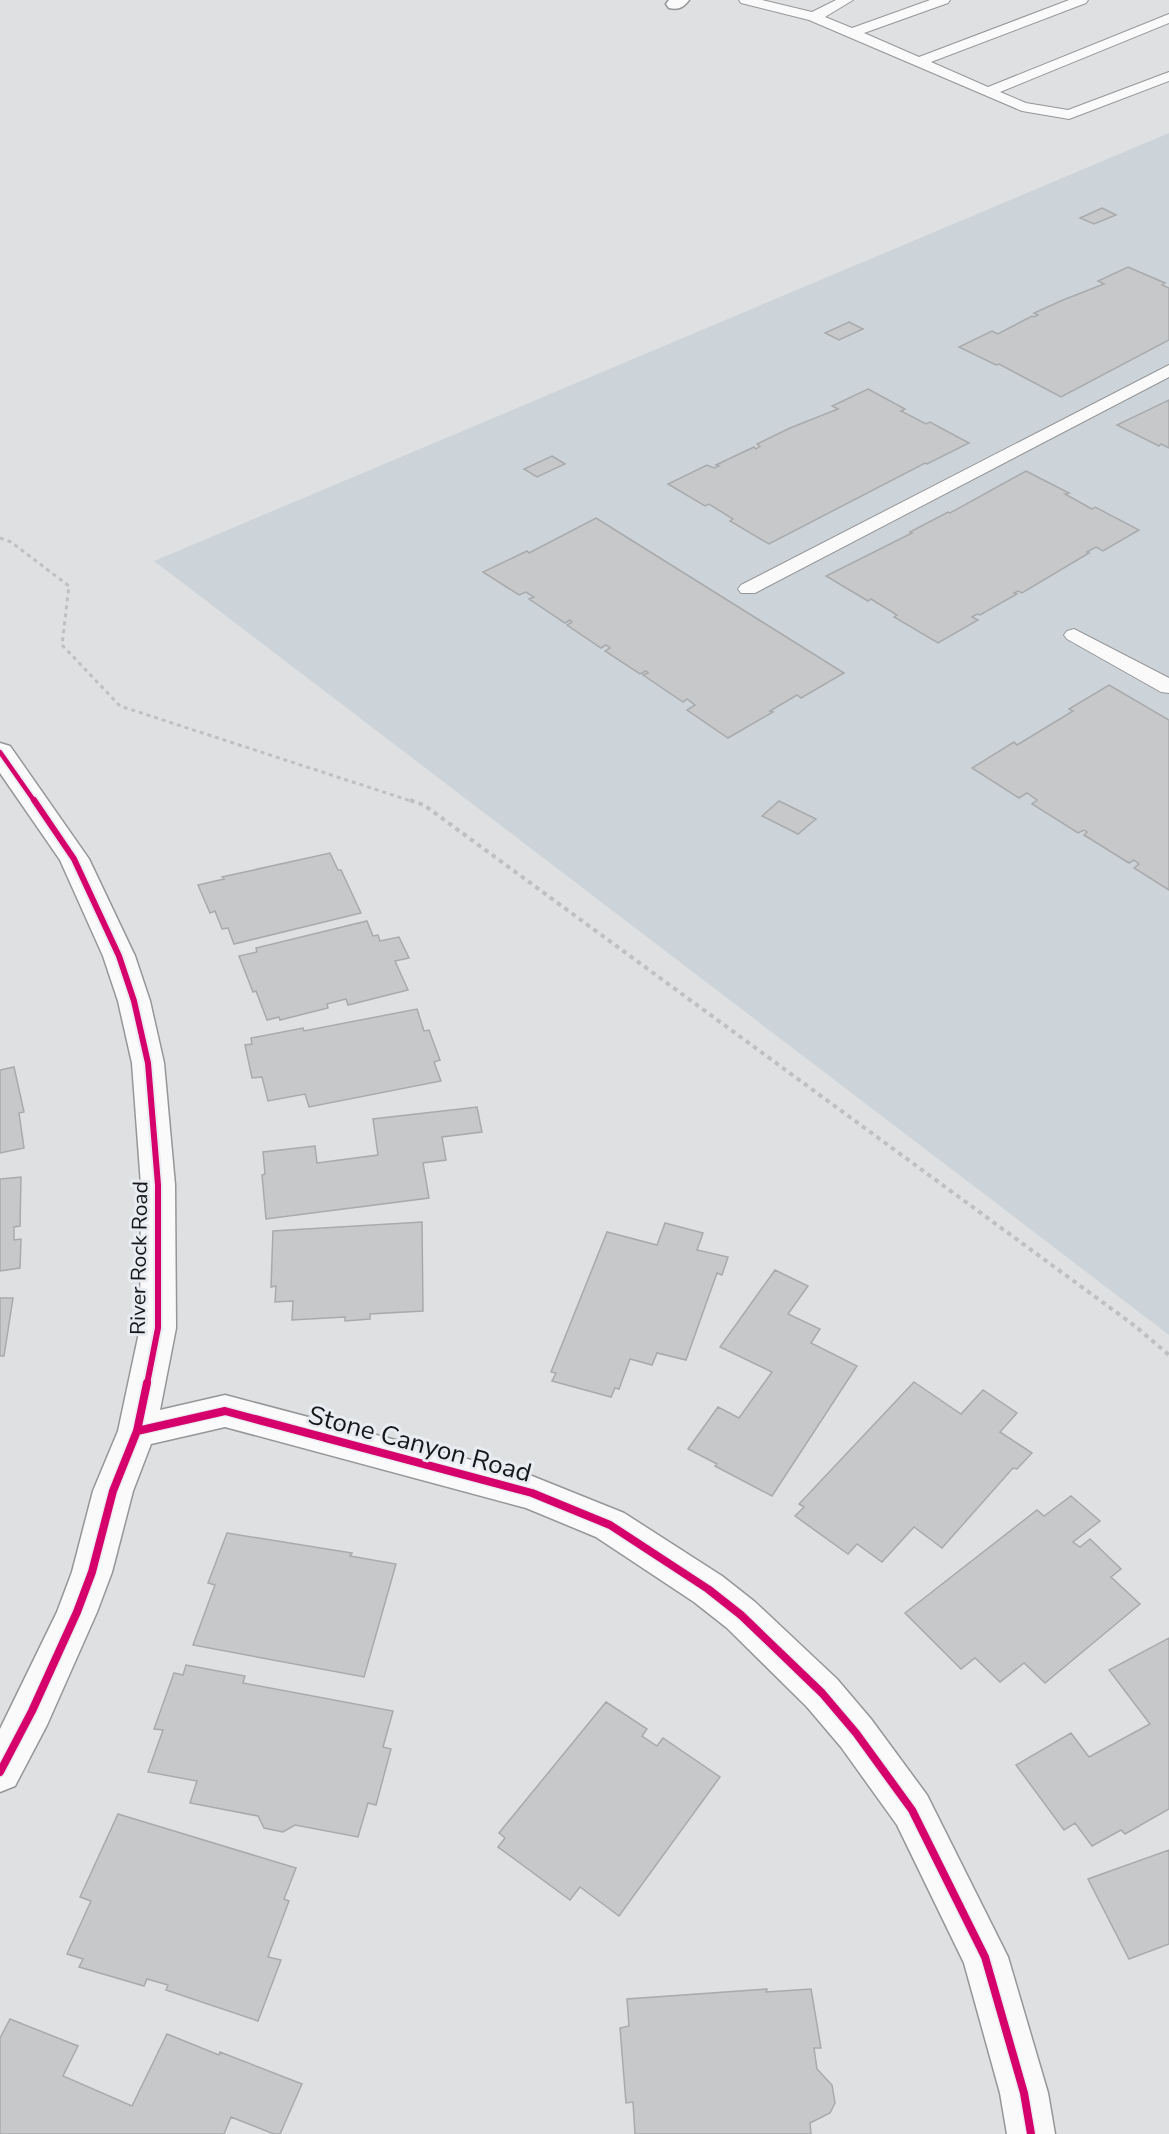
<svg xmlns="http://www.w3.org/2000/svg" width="1169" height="2134" viewBox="0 0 1169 2134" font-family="'Nunito Sans',sans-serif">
<rect width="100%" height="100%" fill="#dee0e2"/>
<path fill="#cdd4d9" d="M1169 133V1335L154 561Z"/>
<path fill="#c6c8ca" stroke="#a9aaac" stroke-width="1.5" d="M1102 208 1116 215 1094 224 1080 218Z
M1128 267 1165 283 1162 285 1169 288V340L1061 397 999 364 996 365 959 347 992 331 998 334 1032 316 1034 317 1038 315 1034 313 1063 300 1104 284 1098 281Z
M849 322 863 329 839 340 825 333Z
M868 389 905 409 901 411 926 424 930 422 969 443 927 464 925 463 769 544 730 521 733 519 709 504 705 506 668 484 707 465 714 468 719 466 716 465 754 447 756 449 760 446 757 444 790 428 838 409 832 406Z
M1169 400V448L1161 444 1159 446 1117 425Z
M552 456 565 464 537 477 524 469Z
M1026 471 1069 493 1065 494 1092 509 1095 507 1139 530 1103 551 1096 547 1087 552 1089 553 1022 593 1018 591 1014 593 1017 594 980 615 977 614 972 617 978 620 938 643 894 617 897 615 871 599 868 601 826 576 912 533 910 532 948 512 950 513Z
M596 518 844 673 801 698 797 695 770 711 773 712 728 738 687 710 695 705 687 699 683 702 643 675 648 673 646 671 640 674 605 651 610 648 606 645 601 648 567 625 572 622 570 620 565 623 529 599 534 597 526 592 519 595 483 572 527 551 529 553Z
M1109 685 1169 720V890L1134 868 1139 864 1134 860 1129 863 1084 835 1087 832 1084 830 1078 833 1032 804 1037 800 1027 793 1019 798 972 768 1014 742 1017 745 1073 711 1069 709Z
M779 801 816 819 798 834 762 816Z
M330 853 338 870H341L361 913 234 944 228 928 222 929 215 911 210 913 198 885 224 879 222 877Z
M367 921 373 936 378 935 380 941 399 937 409 958 395 961 408 990 348 1005 346 999 327 1004 328 1008 280 1020 279 1017 267 1020 256 991 253 992 239 956 257 952 256 948Z
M417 1009 424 1031 429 1030 440 1060 434 1062 441 1081 309 1107 305 1094 268 1101 262 1077 252 1078 245 1045 252 1044 251 1038 303 1028 304 1031Z
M14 1067 24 1112 19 1113 24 1148 0 1153V1070Z
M477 1107 482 1132 442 1137 446 1160 423 1163 429 1198 266 1219 262 1175 265 1174 263 1152 315 1146 317 1163 378 1155 373 1119Z
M21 1177 20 1226 14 1227V1240L21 1239 20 1268 0 1271V1179Z
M422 1222 423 1311 370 1314V1319L345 1321V1317L292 1320 293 1301 275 1302 276 1286 271 1287 273 1231Z
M665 1223 703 1233 697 1250 728 1257 722 1275 717 1273 686 1360 657 1353 652 1365 630 1359 619 1389 615 1388 611 1397 552 1381 556 1373 551 1372 607 1232 657 1245Z
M775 1270 808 1286 788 1314 820 1329 811 1343 857 1366 772 1496 715 1466 717 1464 688 1449 718 1407 739 1418 772 1372 720 1347Z
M0 1298H13L4 1356H0Z
M914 1382 961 1414 983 1390 1017 1413 1000 1432 1032 1453 1017 1469 1013 1468 942 1548 914 1527 882 1562 857 1544 848 1554 795 1516 804 1507 799 1504Z
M1071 1496 1100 1521 1073 1542 1080 1547 1090 1539 1121 1569 1111 1577 1140 1604 1045 1683 1024 1663 1000 1682 975 1658 961 1669 905 1613 1037 1510 1044 1516Z
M227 1533 352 1553 350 1556 396 1564 364 1677 193 1645 215 1585 208 1583Z
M1169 1638V1809L1125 1834 1121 1830 1092 1846 1075 1823 1064 1830 1016 1765 1071 1733 1089 1757 1150 1724 1109 1670Z
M186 1665 245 1676 243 1683 393 1711 383 1747 391 1749 376 1805 368 1803 358 1837 295 1825 283 1832 264 1828 258 1816 190 1803 197 1781 148 1772 163 1730 154 1729 174 1673 183 1675Z
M606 1702 647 1729 642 1736 657 1746 663 1738 720 1777 619 1916 580 1887 570 1900 498 1847 505 1838 499 1833Z
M118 1814 296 1868 284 1899 289 1901 268 1957 281 1960 258 2021 166 1990 168 1985 147 1979 144 1986 79 1967 83 1959 67 1954 91 1901 80 1897Z
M1169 1850V1944L1129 1959 1088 1879Z
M767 1989 766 1992 811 1989 821 2048H814L817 2069 832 2085 835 2103 830 2113 810 2123 811 2134H635L633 2102 626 2103 620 2028 629 2026 627 1999Z
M10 2019 78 2046 63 2076 132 2106 167 2034 219 2055 220 2052 302 2084 280 2134H274L231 2117 224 2134H0V2038Z"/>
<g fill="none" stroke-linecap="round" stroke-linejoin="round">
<g stroke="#959698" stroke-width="2">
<path id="service" d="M739 0H762L812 12 836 0H853L825 17 852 28 930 0H950L948 3 864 33 919 57 1069 0H1088L1086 3 931 62 988 87 1169 14V23L1000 92 1026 103 1068 110 1169 72V81L1069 119 1022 111 809 20 741 3Z
M1169 365V377L755 593H741L738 589 741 585Z
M1074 629 1169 678V693L1161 692 1067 639 1064 635 1067 631Z"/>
</g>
<g stroke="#959698" stroke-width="3">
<path id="minor" d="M669 0H689C683 8 678 10 669 8L666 4Z
M0 743 10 746 89 859 135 956 150 1001 164 1063 175 1185 176 1328 160 1410 225 1395 532 1476 624 1513 722 1576 755 1602 837 1679 871 1719 927 1795 1008 1957 1048 2093 1055 2134H1007L1000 2093 964 1963 897 1825 841 1747 807 1707 727 1628 694 1602 596 1537 526 1508 225 1427 151 1444 133 1491 112 1572 97 1612 47 1725 15 1786 0 1792V1729L57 1612 72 1572 93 1491 118 1431 140 1328 141 1185 132 1063 118 1001 103 956 60 860 0 773Z"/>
</g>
<path stroke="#bfc0c1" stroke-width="3" stroke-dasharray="4 4" stroke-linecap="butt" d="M0 538 11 542 69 586 62 645 120 706 414 802"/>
<path stroke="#bfc0c1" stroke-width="4" stroke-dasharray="4.5 4.5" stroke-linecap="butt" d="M410 800 424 805 1135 1326 1169 1355"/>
<use href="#service" fill="#fafafb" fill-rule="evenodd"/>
<use href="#minor" fill="#fafafb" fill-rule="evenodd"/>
<g stroke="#e9edf1" stroke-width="8">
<path id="cycleway-far2" d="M0 752 35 802"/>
</g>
<g stroke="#e9edf1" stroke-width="10">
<path id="cycleway-far1" d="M34 800 74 859 119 956 134 1001 148 1063 158 1185V1328L147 1384"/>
</g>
<g stroke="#e9edf1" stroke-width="11">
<path id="cycleway" d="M137 1431 225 1411 532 1493 610 1525 708 1589 741 1615 822 1693 856 1733 912 1810 985 1957 1024 2093 1031 2134
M0 1772 32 1711 77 1612 92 1572 113 1491 137 1431 147 1383"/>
</g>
<use href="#cycleway-far2" stroke="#d6006c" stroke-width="4.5"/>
<use href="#cycleway-far1" stroke="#d6006c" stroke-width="6"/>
<use href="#cycleway" stroke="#d6006c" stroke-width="8"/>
</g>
<g text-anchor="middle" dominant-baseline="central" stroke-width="6" stroke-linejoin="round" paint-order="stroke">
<g font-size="21" fill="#151718" stroke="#e9edf1">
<text transform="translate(139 1258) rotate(-89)">River Rock Road</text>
</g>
<g font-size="26" fill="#151718" stroke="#e9edf1">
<text transform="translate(420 1444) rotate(15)">Stone Canyon Road</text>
</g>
</g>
</svg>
